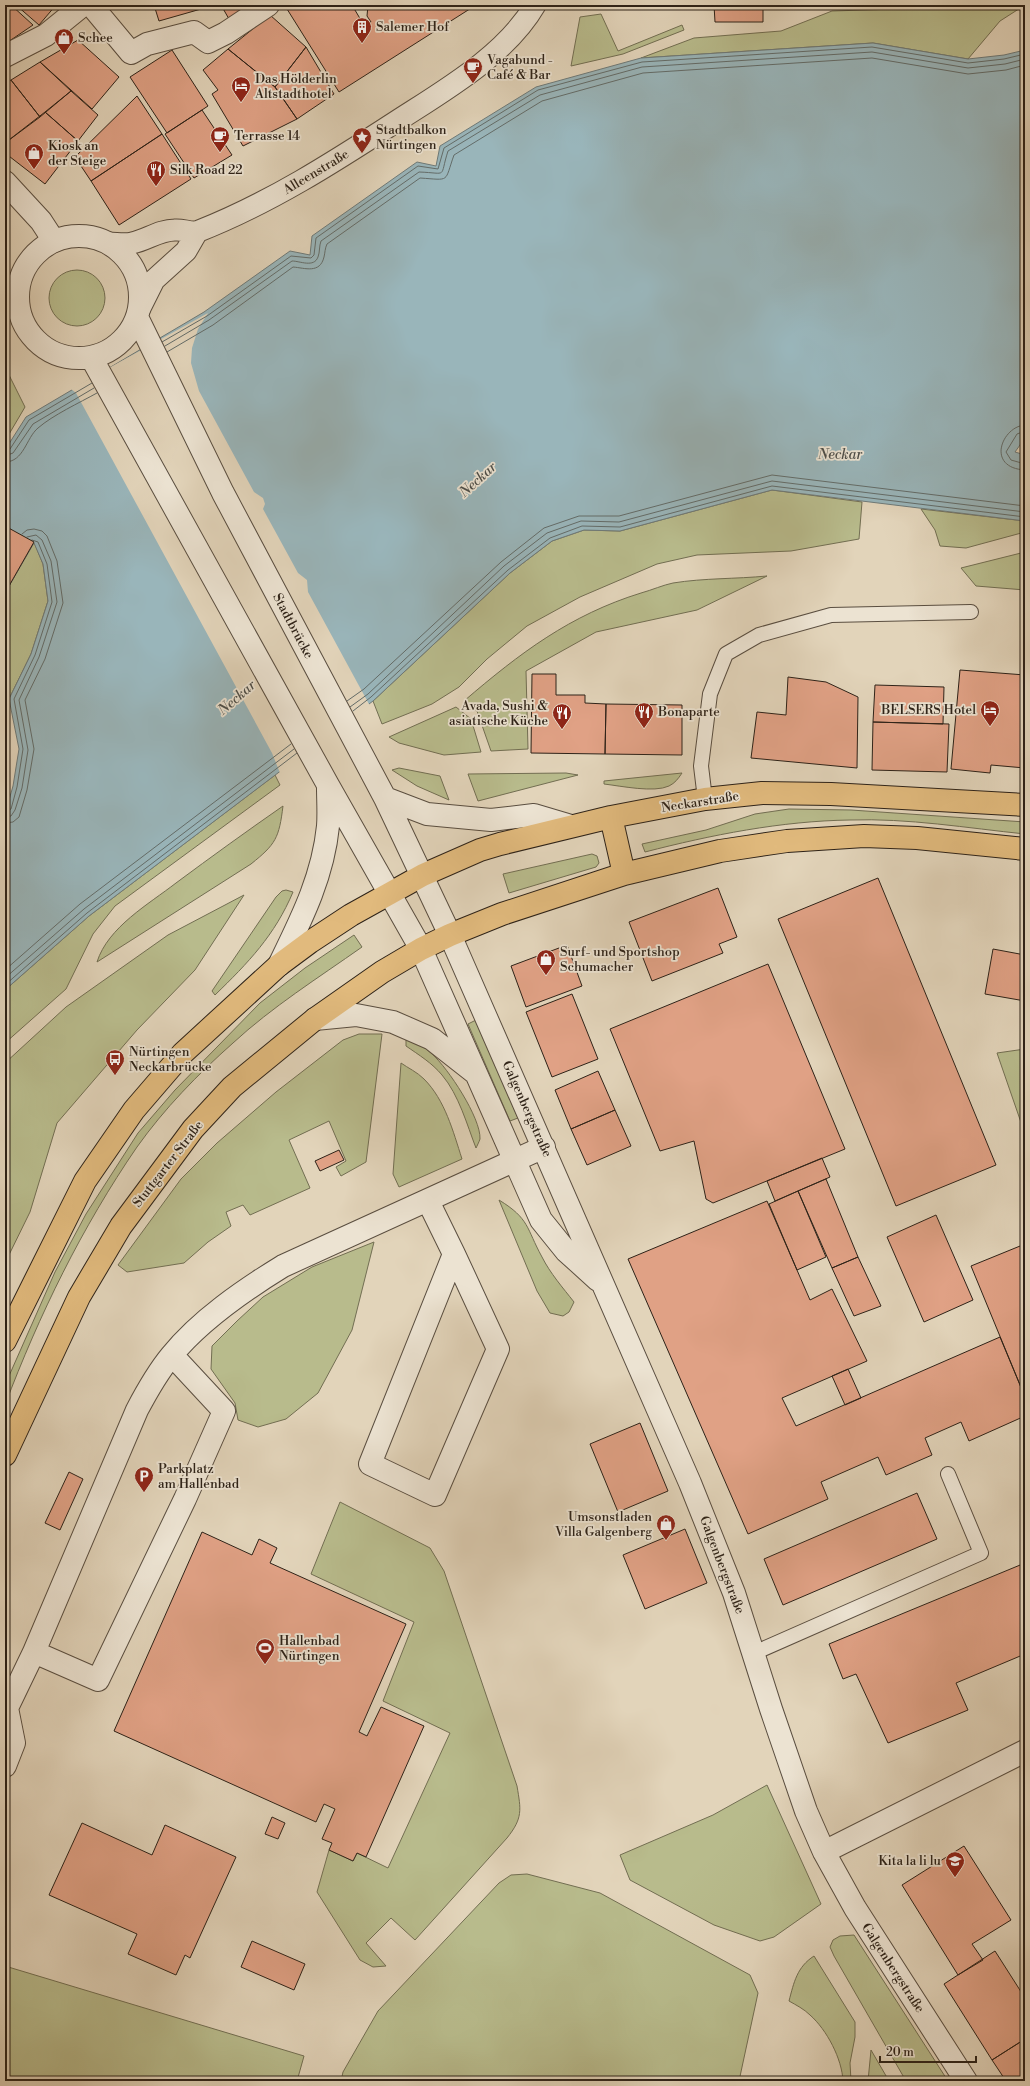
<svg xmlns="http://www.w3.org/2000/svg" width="1030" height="2086" viewBox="0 0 1030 2086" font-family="'Libre Bodoni',serif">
<rect width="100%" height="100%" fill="#e2d4ba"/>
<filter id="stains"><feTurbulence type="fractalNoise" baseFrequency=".005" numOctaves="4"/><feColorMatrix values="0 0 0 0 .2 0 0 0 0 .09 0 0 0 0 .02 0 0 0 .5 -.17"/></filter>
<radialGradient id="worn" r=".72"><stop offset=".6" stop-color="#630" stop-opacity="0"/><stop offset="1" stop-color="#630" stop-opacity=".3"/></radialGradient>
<path fill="#b8bb8c" stroke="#726e52" d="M932 5H1025L1000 21 968 59 873 43 641 58 694 38 781 31 832 11 929 8Z
M601 14 618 51 682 25 684 30 623 54 571 66 580 17Z
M49 298a28 28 0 1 1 56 0a28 28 0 1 1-56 0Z
M5 367 25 407 5 441Z
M772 490 862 502 859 539 791 551 697 555 657 564 580 597 527 626 487 659 459 687 432 704 382 724 373 701 510 573 552 541 584 530 620 531Z
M921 509 1025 521V532L966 548 940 546 935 530Z
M34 542 43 564 48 601 31 654 9 699 5 695V593Z
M1025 552V590L976 586 961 568Z
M767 576 697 610 596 632 526 671 528 749 491 751 477 711 464 701C520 653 570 615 641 593 652 590 663 585 673 583 704 578 736 579 767 576Z
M456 707 471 719 481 752 444 755 399 743 389 737Z
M399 768 440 776 449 800 417 786 392 770Z
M566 773 578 775 478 801 468 774Z
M682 773C678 779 675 783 669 786 654 793 621 786 604 784V781Z
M275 775 280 785 115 906 93 934 66 989 5 1043V990L89 916Z
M283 806C279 838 276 844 251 864L97 962C108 927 149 904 176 883 211 857 247 831 283 806Z
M789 809 851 810 1025 822V834C967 828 908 818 850 820 781 821 711 835 645 852L642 844 706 830 755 814Z
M592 854 597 856 599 863 596 867 509 893 503 874Z
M286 890 293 892C275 935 248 963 215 995L212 991 276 897 282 891Z
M244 895 195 970 137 1030 57 1123 30 1212 5 1263V1063L66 1007 168 935Z
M354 935 362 947C318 978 272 1007 233 1043 198 1074 164 1109 137 1147 82 1227 39 1315 5 1405V1385L55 1272 86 1214 138 1133 175 1090 260 1003 305 968Z
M476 1020 518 1118 510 1121 468 1024Z
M359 1034H382L366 1162 341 1176 336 1167 346 1161 329 1121 289 1140 310 1188 250 1215 243 1205 226 1212 231 1226 208 1242 184 1263 127 1272 118 1265 181 1179 217 1143 276 1092 343 1040Z
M406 1037C415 1042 425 1047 432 1054 448 1068 481 1118 480 1139 479 1142 477 1146 476 1148 467 1125 459 1095 442 1075 432 1063 419 1055 406 1046Z
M1025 1049V1134L997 1053Z
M401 1063C408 1068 417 1072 424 1079 445 1100 453 1131 462 1159L399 1187 393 1174Z
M499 1200C530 1219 526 1228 542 1257 550 1273 563 1288 574 1302L569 1312 563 1316 550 1313 537 1291Z
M374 1242 352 1330 318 1393 286 1419 258 1427 238 1420 235 1403 211 1369 212 1346 237 1321 263 1297 312 1267Z
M340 1502 430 1548 444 1571 517 1786C521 1810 523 1818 507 1838L415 1940 391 1918 366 1943 386 1966 373 1967 360 1960 317 1892 329 1850 353 1861 357 1853 388 1868 450 1733 383 1701 414 1622 311 1574Z
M767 1785 821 1904 774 1937 760 1941 714 1925 630 1880 620 1855 713 1815Z
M527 1874 600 1893 750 1975 758 1993 739 2081H341L343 2072 378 2011 499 1883 511 1875Z
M854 1935 948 2081H906L834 1956 830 1947 833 1940 840 1936Z
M814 1956 855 2022V2037L850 2063 851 2081H843C842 2059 827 2030 810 2015 804 2009 796 2005 789 2001 794 1982 797 1967 814 1956Z
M5 1966 304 2056 297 2081H5Z
M871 2050 889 2081H868Z"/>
<path fill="#99b5ba" stroke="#6e7a79" d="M873 43 968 59 1004 55 1025 50V438L1015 452 1025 455V521L772 490 620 531 584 530 552 541 510 573 373 701 89 916 5 990V814L13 786 19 749 9 699 31 654 48 601 43 564 34 543 5 593V450L26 417 204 312 290 251 310 255 312 236 417 162 436 166 440 146 536 87 641 58Z"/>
<path fill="#e2d4ba" d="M208 313 198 329 192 348 191 363 199 391 254 492 263 498 265 504 263 509 298 573 307 580 308 592 370 706 280 773 272 753 76 393 71 389Z"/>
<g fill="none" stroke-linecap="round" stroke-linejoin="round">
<path stroke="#636c69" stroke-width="1" d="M162 342 207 316 291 256 311 258 314 255 316 238 418 166 438 169 444 148 538 90 642 62 872 47 968 63 1004 59 1025 54
M165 346 209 320 292 261C300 261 314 268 318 257 320 252 319 246 321 241L419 172C449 173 439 179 448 151L540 95 642 67 872 52 968 68 1005 64 1025 59
M167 352 213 325 293 267C305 268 320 274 324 257 325 253 325 248 327 244L420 178C451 180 444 183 454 155L542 101 643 73 872 58 968 74 1006 70 1025 65
M1025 425C1002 426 985 468 1025 470
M1025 431 1017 434 1006 452 1011 460 1025 464
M5 451 10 449 29 420 92 383
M5 456 13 453 33 424 94 388
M5 462C24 462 26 438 38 428 53 415 79 403 97 393
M347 701 364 689 501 562 544 528 579 516H619L772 475 1025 506
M350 707 368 694 504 566 547 533 581 521 619 522 772 481 1025 512
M353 711 371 697 508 570 550 538 582 526 620 527 772 486 1025 517
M5 812 11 809 17 787 23 749 14 699 35 655 52 602 47 564 38 542 32 540
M5 817 11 816 15 810 22 788 28 750 19 700 39 657 57 602 51 561 42 540 36 535 27 537
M5 823 13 822 19 817 27 790 34 749 25 700 45 659 63 603 57 561 47 536 42 531 34 529 27 530 22 534
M5 970 80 904 291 744
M5 978 84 909 294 749
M5 985 87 913 297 753"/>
</g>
<path fill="#e0a185" stroke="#2d2218" d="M5 5H11L33 25 5 44Z
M16 5H56L39 25Z
M154 5H200L201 9 159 21Z
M221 5H248L229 19Z
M294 5H352L365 27 371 22 367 16 368 5H476L339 92 287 9Z
M714 5H763V22H715Z
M270 15 306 47 275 87 228 49Z
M78 40 119 77 92 109 40 62Z
M306 47 334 94 297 119 275 87Z
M228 49 275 87 297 119 243 146 212 94 218 90 203 70Z
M172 50 208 106 167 133 130 77Z
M40 62 71 91 40 117 11 80Z
M11 80 40 117 5 143V83Z
M71 91 98 115 78 141 45 112Z
M137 96 162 134 91 181 75 157Z
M202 110 232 155 194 178 165 134Z
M45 112 78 141 45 184 5 153V143Z
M162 134 191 179 119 225 91 181Z
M5 526 34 542 5 593Z
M960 670 1025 675V768L991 765 990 773 951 769Z
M532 674H556V695H585V703L606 704 605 754 531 753Z
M788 677 826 682 858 697 857 768 751 758 757 712 786 715Z
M875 685 944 687 943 724 873 722Z
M606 704 682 705V755L605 754Z
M873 722 949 724 947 772 872 770Z
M878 878 996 1165 896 1206 778 919Z
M718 888 737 937 719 944 723 953 652 981 629 922Z
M567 945 582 986 526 1007 511 966Z
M993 949 1025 955V1001L985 994Z
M768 964 845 1149 713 1203 706 1199 694 1141 660 1151 610 1029Z
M572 994 598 1059 552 1077 526 1012Z
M598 1071 615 1110 571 1129 555 1090Z
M615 1110 631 1146 587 1165 571 1129Z
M339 1150 344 1160 320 1171 315 1161Z
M822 1158 830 1177 775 1201 767 1181Z
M826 1179 858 1257 832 1268 798 1191Z
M798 1191 826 1257 797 1270 769 1204Z
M767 1201 810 1300 832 1289 867 1361 782 1398 796 1426 1000 1337 1025 1397V1416L969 1441 961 1422 925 1438 932 1455 886 1475 878 1457 821 1482 828 1499 748 1534 628 1259Z
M936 1215 973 1300 924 1322 887 1237Z
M1025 1244V1397L971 1266Z
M858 1257 881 1306 854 1316 832 1268Z
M848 1369 861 1398 845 1405 832 1376Z
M640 1423 668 1491 618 1512 590 1444Z
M69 1472 83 1479 60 1530 45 1523Z
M917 1493 937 1539 783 1605 764 1559Z
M685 1529 707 1583 645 1609 623 1555Z
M202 1532 252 1555 259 1539 277 1548 270 1563 406 1624 359 1732 367 1736 381 1707 424 1726 366 1857 357 1853 353 1861 329 1850 332 1843 322 1839 335 1809 324 1804 316 1822 114 1731Z
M1025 1563V1654L956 1683 968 1710 888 1743 856 1674 843 1679 829 1644Z
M272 1817 285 1823 278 1839 265 1834Z
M82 1823 152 1855 165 1825 236 1857 190 1958 185 1955 176 1975 128 1954 137 1934 49 1895Z
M964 1846 1011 1920 972 1944 983 1960 958 1975 902 1885Z
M252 1941 305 1964 294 1990 241 1967Z
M995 1951 1025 1998V2039L992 2060 944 1984Z
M1025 2039V2081H1006L992 2060Z"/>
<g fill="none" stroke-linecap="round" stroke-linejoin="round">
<g stroke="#5a4e40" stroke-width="16">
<path id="service" d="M705 799 701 766 710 694 726 654 759 635 831 615 971 612
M754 1653 981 1553 948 1474"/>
</g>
<g stroke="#5a4e40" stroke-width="23">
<path id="pedestrian" d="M108 243C116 243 125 245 132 243 147 240 159 230 175 230 183 229 192 234 199 231 270 203 334 162 397 121 445 90 506 55 535 5
M139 310 154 280 186 251 197 232"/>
</g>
<g stroke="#5a4e40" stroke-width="24">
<path id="minor" d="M91 5 131 53 147 44 194 32 208 42 226 33 268 5
M5 56 46 35 83 5
M5 182 41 221 54 241
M450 935 690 1483 734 1593 771 1709 806 1811 824 1852 855 1908 966 2081
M421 949 541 1220 566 1251 598 1280
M315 1019 356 1015 393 1022 432 1039 474 1072
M428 1201 454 1254 370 1464 435 1495 498 1349 454 1254
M34 1652 98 1680 185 1499 224 1411 172 1355
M5 1766 14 1743 7 1708 34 1652 137 1410C147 1391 157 1373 171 1356 200 1320 244 1290 283 1266L544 1147
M824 1852 1025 1751"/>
</g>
<g stroke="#5a4e40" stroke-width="24">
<path id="tertiary" d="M18 297a61 61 0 1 1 122 0a61 61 0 1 1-122 0Z
M137 317 223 493 385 798 450 935
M91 357 328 785 421 949
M385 798 427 814 491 820 534 815 571 826
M279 965C301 920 323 877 328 826 329 813 328 800 328 787"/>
</g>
<g stroke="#2d2218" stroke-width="24">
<path id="primary" d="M611 817 624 874
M5 1341 85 1181 134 1110 183 1053 279 965 310 942 351 915 423 875 480 850 500 844 611 817 705 799 762 793 831 794 1025 805
M5 1455 79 1297 121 1226 193 1129 232 1087 315 1019 382 972 421 949 450 935 502 914 624 874 720 851 787 841 864 836 917 838 1025 849"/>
</g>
<use href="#service" stroke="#ece3d2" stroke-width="14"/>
<use href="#pedestrian" stroke="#ece3d2" stroke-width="21"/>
<use href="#minor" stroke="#ece3d2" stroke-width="22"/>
<use href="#tertiary" stroke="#ece3d2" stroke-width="22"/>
<use href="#primary" stroke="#e1ba7d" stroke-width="22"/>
</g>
<defs>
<g id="building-pin" transform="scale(1)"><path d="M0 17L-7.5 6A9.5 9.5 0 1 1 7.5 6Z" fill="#8f2418" stroke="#ece3d2"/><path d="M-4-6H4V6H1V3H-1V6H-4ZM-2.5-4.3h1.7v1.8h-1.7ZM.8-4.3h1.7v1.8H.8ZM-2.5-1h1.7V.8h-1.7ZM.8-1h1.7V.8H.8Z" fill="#fff"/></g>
<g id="shop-pin" transform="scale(1)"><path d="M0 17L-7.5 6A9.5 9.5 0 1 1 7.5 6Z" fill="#8f2418" stroke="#ece3d2"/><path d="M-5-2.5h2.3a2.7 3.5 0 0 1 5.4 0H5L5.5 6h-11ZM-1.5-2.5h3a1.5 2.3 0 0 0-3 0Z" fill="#fff"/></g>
<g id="cafe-pin" transform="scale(1)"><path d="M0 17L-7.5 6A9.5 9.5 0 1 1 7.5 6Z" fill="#8f2418" stroke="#ece3d2"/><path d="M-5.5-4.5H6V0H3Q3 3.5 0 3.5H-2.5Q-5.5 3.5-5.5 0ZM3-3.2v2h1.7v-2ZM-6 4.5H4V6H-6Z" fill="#fff"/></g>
<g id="hotel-pin" transform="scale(1)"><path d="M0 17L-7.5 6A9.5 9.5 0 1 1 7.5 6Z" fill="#8f2418" stroke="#ece3d2"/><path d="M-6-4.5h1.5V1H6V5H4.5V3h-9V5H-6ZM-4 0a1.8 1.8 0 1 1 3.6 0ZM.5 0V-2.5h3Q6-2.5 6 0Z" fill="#fff"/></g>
<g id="sight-pin" transform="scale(1)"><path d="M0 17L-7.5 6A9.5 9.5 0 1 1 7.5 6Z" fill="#8f2418" stroke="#ece3d2"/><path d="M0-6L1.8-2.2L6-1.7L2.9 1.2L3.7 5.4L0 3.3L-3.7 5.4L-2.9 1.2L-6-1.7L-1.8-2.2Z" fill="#fff"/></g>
<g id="restaurant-pin" transform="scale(1)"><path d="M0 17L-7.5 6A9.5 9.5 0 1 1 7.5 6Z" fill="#8f2418" stroke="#ece3d2"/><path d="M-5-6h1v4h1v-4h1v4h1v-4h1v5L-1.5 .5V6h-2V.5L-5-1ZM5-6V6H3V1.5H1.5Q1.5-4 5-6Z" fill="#fff"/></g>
<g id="bus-pin" transform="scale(1)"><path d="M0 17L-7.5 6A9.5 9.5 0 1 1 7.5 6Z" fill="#8f2418" stroke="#ece3d2"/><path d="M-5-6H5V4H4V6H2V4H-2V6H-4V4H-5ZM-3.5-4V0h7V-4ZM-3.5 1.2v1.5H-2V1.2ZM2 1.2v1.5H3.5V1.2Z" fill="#fff"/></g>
<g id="parking-pin" transform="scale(1)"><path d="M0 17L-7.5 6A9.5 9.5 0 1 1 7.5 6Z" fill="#8f2418" stroke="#ece3d2"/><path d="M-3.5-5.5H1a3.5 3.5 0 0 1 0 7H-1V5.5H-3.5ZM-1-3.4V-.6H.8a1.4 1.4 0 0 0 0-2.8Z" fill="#fff"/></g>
<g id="stadium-pin" transform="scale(1)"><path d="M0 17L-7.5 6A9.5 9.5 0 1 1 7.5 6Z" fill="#8f2418" stroke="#ece3d2"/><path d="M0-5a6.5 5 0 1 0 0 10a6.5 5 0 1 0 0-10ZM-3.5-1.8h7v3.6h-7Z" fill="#fff"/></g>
<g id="school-pin" transform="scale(1)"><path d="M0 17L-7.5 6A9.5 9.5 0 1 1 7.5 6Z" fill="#8f2418" stroke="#ece3d2"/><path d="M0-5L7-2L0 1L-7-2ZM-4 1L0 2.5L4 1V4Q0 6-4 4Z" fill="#fff"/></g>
</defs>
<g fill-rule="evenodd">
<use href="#building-pin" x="362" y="27"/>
<use href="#shop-pin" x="64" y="38"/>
<use href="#cafe-pin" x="473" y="67"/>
<use href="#hotel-pin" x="241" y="86"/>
<use href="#cafe-pin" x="220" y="136"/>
<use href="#sight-pin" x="362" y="137"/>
<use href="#shop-pin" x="34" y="153"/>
<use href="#restaurant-pin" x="156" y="170"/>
<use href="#hotel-pin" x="990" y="710"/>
<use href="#restaurant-pin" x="644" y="712"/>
<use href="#restaurant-pin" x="562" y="713"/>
<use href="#shop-pin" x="546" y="959"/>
<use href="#bus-pin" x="115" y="1059"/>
<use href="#parking-pin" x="144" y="1476"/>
<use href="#shop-pin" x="666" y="1524"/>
<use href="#stadium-pin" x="265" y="1648"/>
<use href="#school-pin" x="955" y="1861"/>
</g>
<g text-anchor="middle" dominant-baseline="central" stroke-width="3.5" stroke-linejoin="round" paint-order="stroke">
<g font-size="13" fill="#2d2218" stroke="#ece3d2" text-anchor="start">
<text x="376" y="27">Salemer Hof</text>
<text x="78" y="38">Schee</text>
<text x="487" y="60">Vagabund -<tspan x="487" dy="15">Café &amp; Bar</tspan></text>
<text x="255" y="79">Das Hölderlin<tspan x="255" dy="15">Altstadthotel</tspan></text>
<text x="376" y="130">Stadtbalkon<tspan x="376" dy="15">Nürtingen</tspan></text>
<text x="234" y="136">Terrasse 14</text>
<text x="48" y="146">Kiosk an<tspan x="48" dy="15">der Steige</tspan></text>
<text x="170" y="170">Silk Road 22</text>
<text x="548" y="706" text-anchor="end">Avada, Sushi &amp;<tspan x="548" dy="15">asiatische Küche</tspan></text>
<text x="976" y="710" text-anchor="end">BELSERS Hotel</text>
<text x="658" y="712">Bonaparte</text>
<text x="560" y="952">Surf- und Sportshop<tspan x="560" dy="15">Schumacher</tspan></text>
<text x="129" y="1052">Nürtingen<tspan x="129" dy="15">Neckarbrücke</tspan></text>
<text x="158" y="1469">Parkplatz<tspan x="158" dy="15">am Hallenbad</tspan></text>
<text x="652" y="1517" text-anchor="end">Umsonstladen<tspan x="652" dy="15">Villa Galgenberg</tspan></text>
<text x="279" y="1641">Hallenbad<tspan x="279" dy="15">Nürtingen</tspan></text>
<text x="941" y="1861" text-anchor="end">Kita la li lu</text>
</g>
<g font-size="13" fill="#2d2218" stroke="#ece3d2">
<text transform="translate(316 172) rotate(-31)">Alleenstraße</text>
<text transform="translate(293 626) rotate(62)">Stadtbrücke</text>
<text transform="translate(700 802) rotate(-9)">Neckarstraße</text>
<text transform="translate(527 1109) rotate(66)">Galgenbergstraße</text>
<text transform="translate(168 1164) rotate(-52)">Stuttgarter Straße</text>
<text transform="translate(722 1565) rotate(69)">Galgenbergstraße</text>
<text transform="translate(893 1968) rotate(57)">Galgenbergstraße</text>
</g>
<g font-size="14" font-style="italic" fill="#4d4e49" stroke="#ece3d2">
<text x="840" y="455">Neckar</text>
<text transform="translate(478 480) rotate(-42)">Neckar</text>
<text transform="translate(237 698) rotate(-41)">Neckar</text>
</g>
</g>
<rect width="1030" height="2086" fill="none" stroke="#e2d4ba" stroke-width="20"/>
<rect x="6" y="6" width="1018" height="2074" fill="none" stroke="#2d2218" stroke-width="2"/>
<rect x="10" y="10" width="1010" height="2066" fill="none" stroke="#2d2218"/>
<path d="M880 2056v6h96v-6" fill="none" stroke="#2d2218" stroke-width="2"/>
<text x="886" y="2056" font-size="12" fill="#2d2218" stroke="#ece3d2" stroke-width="3" paint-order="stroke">20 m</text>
<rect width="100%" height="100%" filter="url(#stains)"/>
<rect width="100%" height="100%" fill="url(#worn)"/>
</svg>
